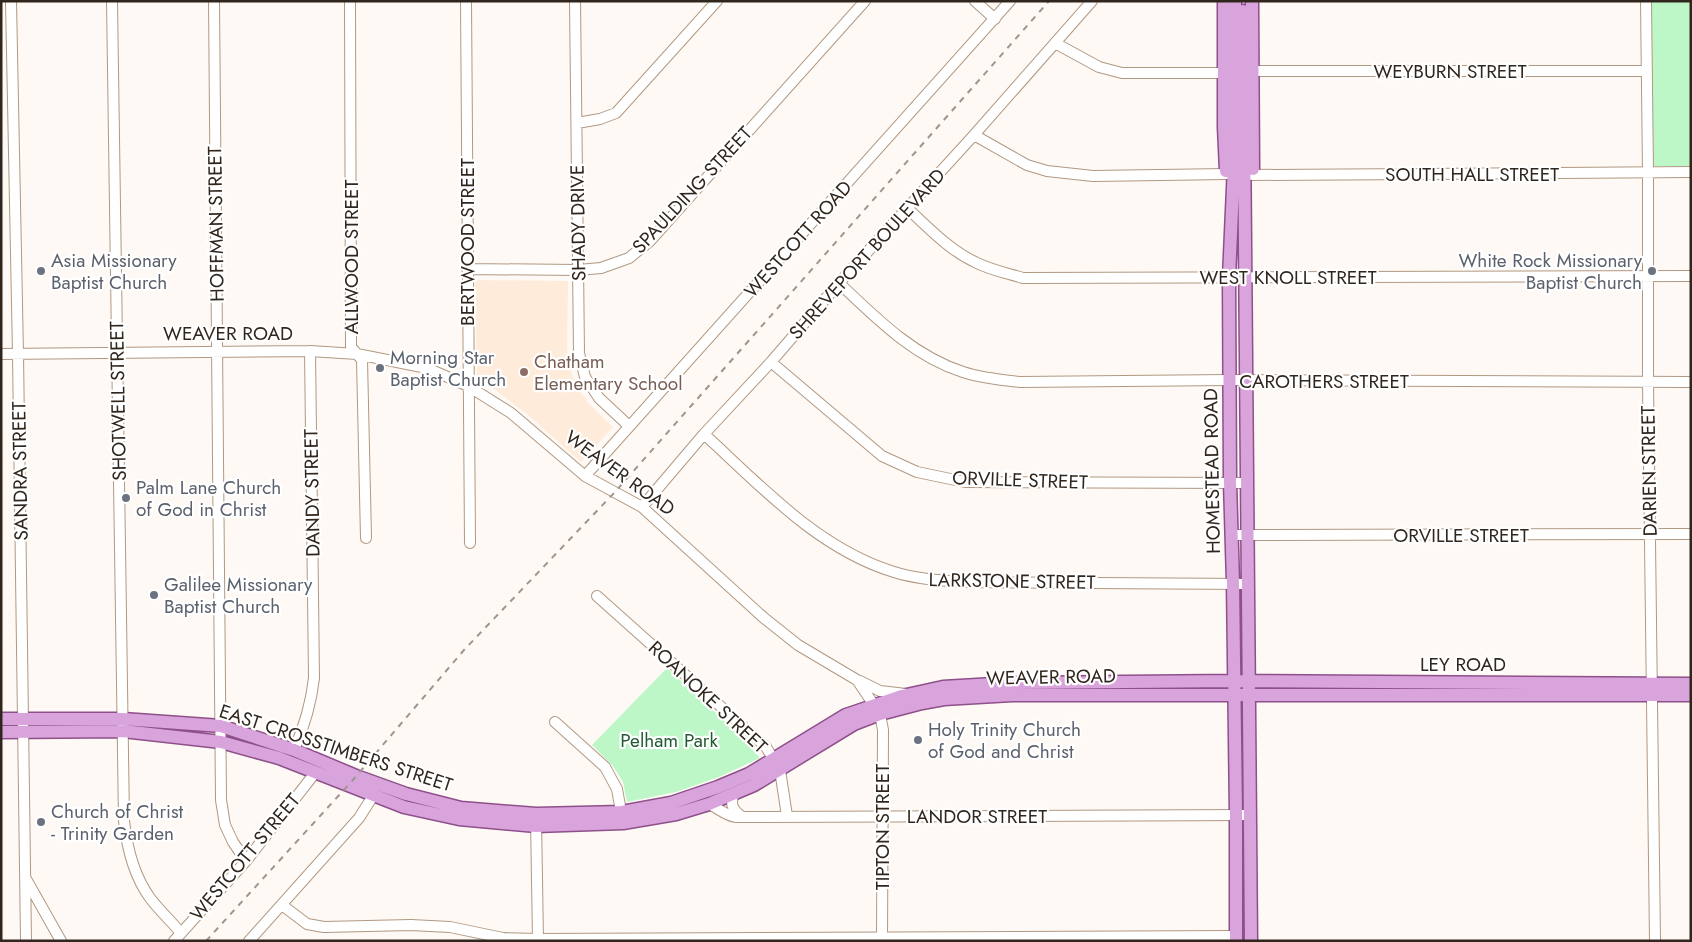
<svg xmlns="http://www.w3.org/2000/svg" width="1692" height="942" viewBox="0 0 1692 942" font-family="Jost,sans-serif">
<rect width="100%" height="100%" fill="#fef9f4"/>
<path fill="#ffebd9" d="M475 280 568 281 567 349 570 368 576 386 589 404 613 427 581 462 528 415 477 376Z"/>
<path fill="#bdf7c8" d="M1652 1H1691V166H1652Z
M667 668 742 737 760 758 719 777 676 792 627 802 623 782 613 766 592 745Z"/>
<g fill="none" stroke-linecap="round" stroke-linejoin="round">
<g stroke="#b19882" stroke-width="12">
<path id="minor" d="M11 1 18 354 26 941
M112 1 124 821C127 848 134 876 150 898 159 910 171 921 181 933
M214 1 221 800 225 825 233 842 246 861
M350 1 351 347 362 360 366 538
M466 1 470 543
M575 1 579 353 585 377 599 398 629 426
M975 1 995 19
M1646 1 1648 173V382L1655 941
M1055 43 1099 67 1122 73H1224
M1253 71H1647
M577 123 600 119 616 113 717 1
M974 135 1027 165 1047 171 1093 176 1227 174
M1252 175 1691 172
M908 209C928 227 949 250 975 262 990 270 1007 273 1023 278L1691 276
M467 269 578 270 601 268 629 258 650 241 865 1
M839 283C876 318 913 356 963 372 981 378 1001 380 1020 382L1229 380 1691 382
M1 354 310 351 357 354 427 368 468 386 511 413 585 476 642 507 764 618 798 645 857 680 880 714 883 730 882 941
M771 362 882 456 917 472 965 482 1247 483
M704 434C761 486 818 549 894 572 916 579 939 580 961 582L1248 584
M585 476 1010 1
M642 507 704 434 771 362 839 283 974 135 1092 1
M1232 535 1691 534
M597 596 766 747 780 770 787 816
M860 681 880 691 906 694
M555 722 605 767 617 789 622 817
M294 750C305 725 311 705 314 678L310 351
M734 793C730 804 732 809 741 816
M709 804C718 808 726 816 736 817L1250 815
M536 819 538 941
M26 879 61 941
M282 905 307 924 324 927 411 925 450 927 503 938 538 939 1236 936
M174 941 246 861 315 773
M249 941 359 818 373 796"/>
</g>
<g stroke="#8e508a" stroke-width="15">
<path id="major" d="M1224 1V127L1226 171
M1235 1V143L1229 277 1230 482 1233 583 1236 815V941
M1252 1 1253 169
M1243 11 1251 941
M1 719H123L221 726 294 750 356 776 406 794 461 808 536 814 622 812 671 803 718 787 749 774 846 715 902 696 943 687 1011 683 1234 681 1691 684
M1 732 123 731 221 742 279 758 404 807 459 819 536 826 623 823 676 814 709 804 754 785 854 724 880 714 922 703 944 699 1012 695H1691"/>
</g>
<use href="#minor" stroke="#fff" stroke-width="10"/>
<use href="#major" stroke="#d9a4dc" stroke-width="12"/>
<path stroke="#9d958e" stroke-width="2" stroke-dasharray="6 6" stroke-linecap="butt" d="M206 941 352 781 464 650 615 492 1049 1"/>
</g>
<g fill="#6b7280" stroke="#fff" stroke-width="2">
<circle cx="41" cy="271" r="5"/>
<circle cx="1652" cy="271" r="5"/>
<circle cx="380" cy="368" r="5"/>
<circle cx="126" cy="498" r="5"/>
<circle cx="154" cy="595" r="5"/>
<circle cx="918" cy="740" r="5"/>
<circle cx="41" cy="822" r="5"/>
</g>
<circle fill="#8d6e63" stroke="#fff" stroke-width="2" cx="524" cy="372" r="5"/>
<g text-anchor="middle" dominant-baseline="central" stroke-width="4.5" stroke-linejoin="round" paint-order="stroke">
<g font-size="19" fill="#30261d" stroke="#fff">
<text x="1450" y="71">WEYBURN STREET</text>
<text x="1472" y="174">SOUTH HALL STREET</text>
<text transform="translate(692 190) rotate(-47)">SPAULDING STREET</text>
<text transform="translate(578 223) rotate(-91)">SHADY DRIVE</text>
<text transform="translate(216 224) rotate(-91)">HOFFMAN STREET</text>
<text transform="translate(798 239) rotate(-48)">WESTCOTT ROAD</text>
<text transform="translate(467 242) rotate(-90)">BERTWOOD STREET</text>
<text transform="translate(867 254) rotate(-48)">SHREVEPORT BOULEVARD</text>
<text transform="translate(351 257) rotate(-90)">ALLWOOD STREET</text>
<text x="1288" y="277">WEST KNOLL STREET</text>
<text x="228" y="333">WEAVER ROAD</text>
<text x="1324" y="381">CAROTHERS STREET</text>
<text transform="translate(118 401) rotate(-91)">SHOTWELL STREET</text>
<text transform="translate(20 471) rotate(-91)">SANDRA STREET</text>
<text transform="translate(1212 471) rotate(-91)">HOMESTEAD ROAD</text>
<text transform="translate(1649 471) rotate(-91)">DARIEN STREET</text>
<text transform="translate(620 473) rotate(36)">WEAVER ROAD</text>
<text transform="translate(1020 480) rotate(2)">ORVILLE STREET</text>
<text transform="translate(312 493) rotate(-91)">DANDY STREET</text>
<text x="1461" y="535">ORVILLE STREET</text>
<text transform="translate(1012 581) rotate(1)">LARKSTONE STREET</text>
<text x="1463" y="664">LEY ROAD</text>
<text transform="translate(1051 677) rotate(-1)">WEAVER ROAD</text>
<text transform="translate(708 697) rotate(43)">ROANOKE STREET</text>
<text transform="translate(336 748) rotate(18)">EAST CROSSTIMBERS STREET</text>
<text x="977" y="816">LANDOR STREET</text>
<text transform="translate(882 827) rotate(-90)">TIPTON STREET</text>
<text transform="translate(245 857) rotate(-50)">WESTCOTT STREET</text>
</g>
<g font-size="19" fill="#5b616d" stroke="#fff" text-anchor="start">
<text x="51" y="260">Asia Missionary<tspan x="51" dy="22">Baptist Church</tspan></text>
<text x="1642" y="260" text-anchor="end">White Rock Missionary<tspan x="1642" dy="22">Baptist Church</tspan></text>
<text x="390" y="357">Morning Star<tspan x="390" dy="22">Baptist Church</tspan></text>
<text x="136" y="487">Palm Lane Church<tspan x="136" dy="22">of God in Christ</tspan></text>
<text x="164" y="584">Galilee Missionary<tspan x="164" dy="22">Baptist Church</tspan></text>
<text x="928" y="729">Holy Trinity Church<tspan x="928" dy="22">of God and Christ</tspan></text>
<text x="51" y="811">Church of Christ<tspan x="51" dy="22">- Trinity Garden</tspan></text>
</g>
<g font-size="19" fill="#785e54" stroke="#fff" text-anchor="start">
<text x="534" y="361">Chatham<tspan x="534" dy="22">Elementary School</tspan></text>
</g>
<g font-size="19" fill="#205b31" stroke="#fff">
<text x="669" y="740">Pelham Park</text>
</g>
</g>
<rect width="1692" height="942" fill="none" stroke="#30261d" stroke-width="5"/>
</svg>
